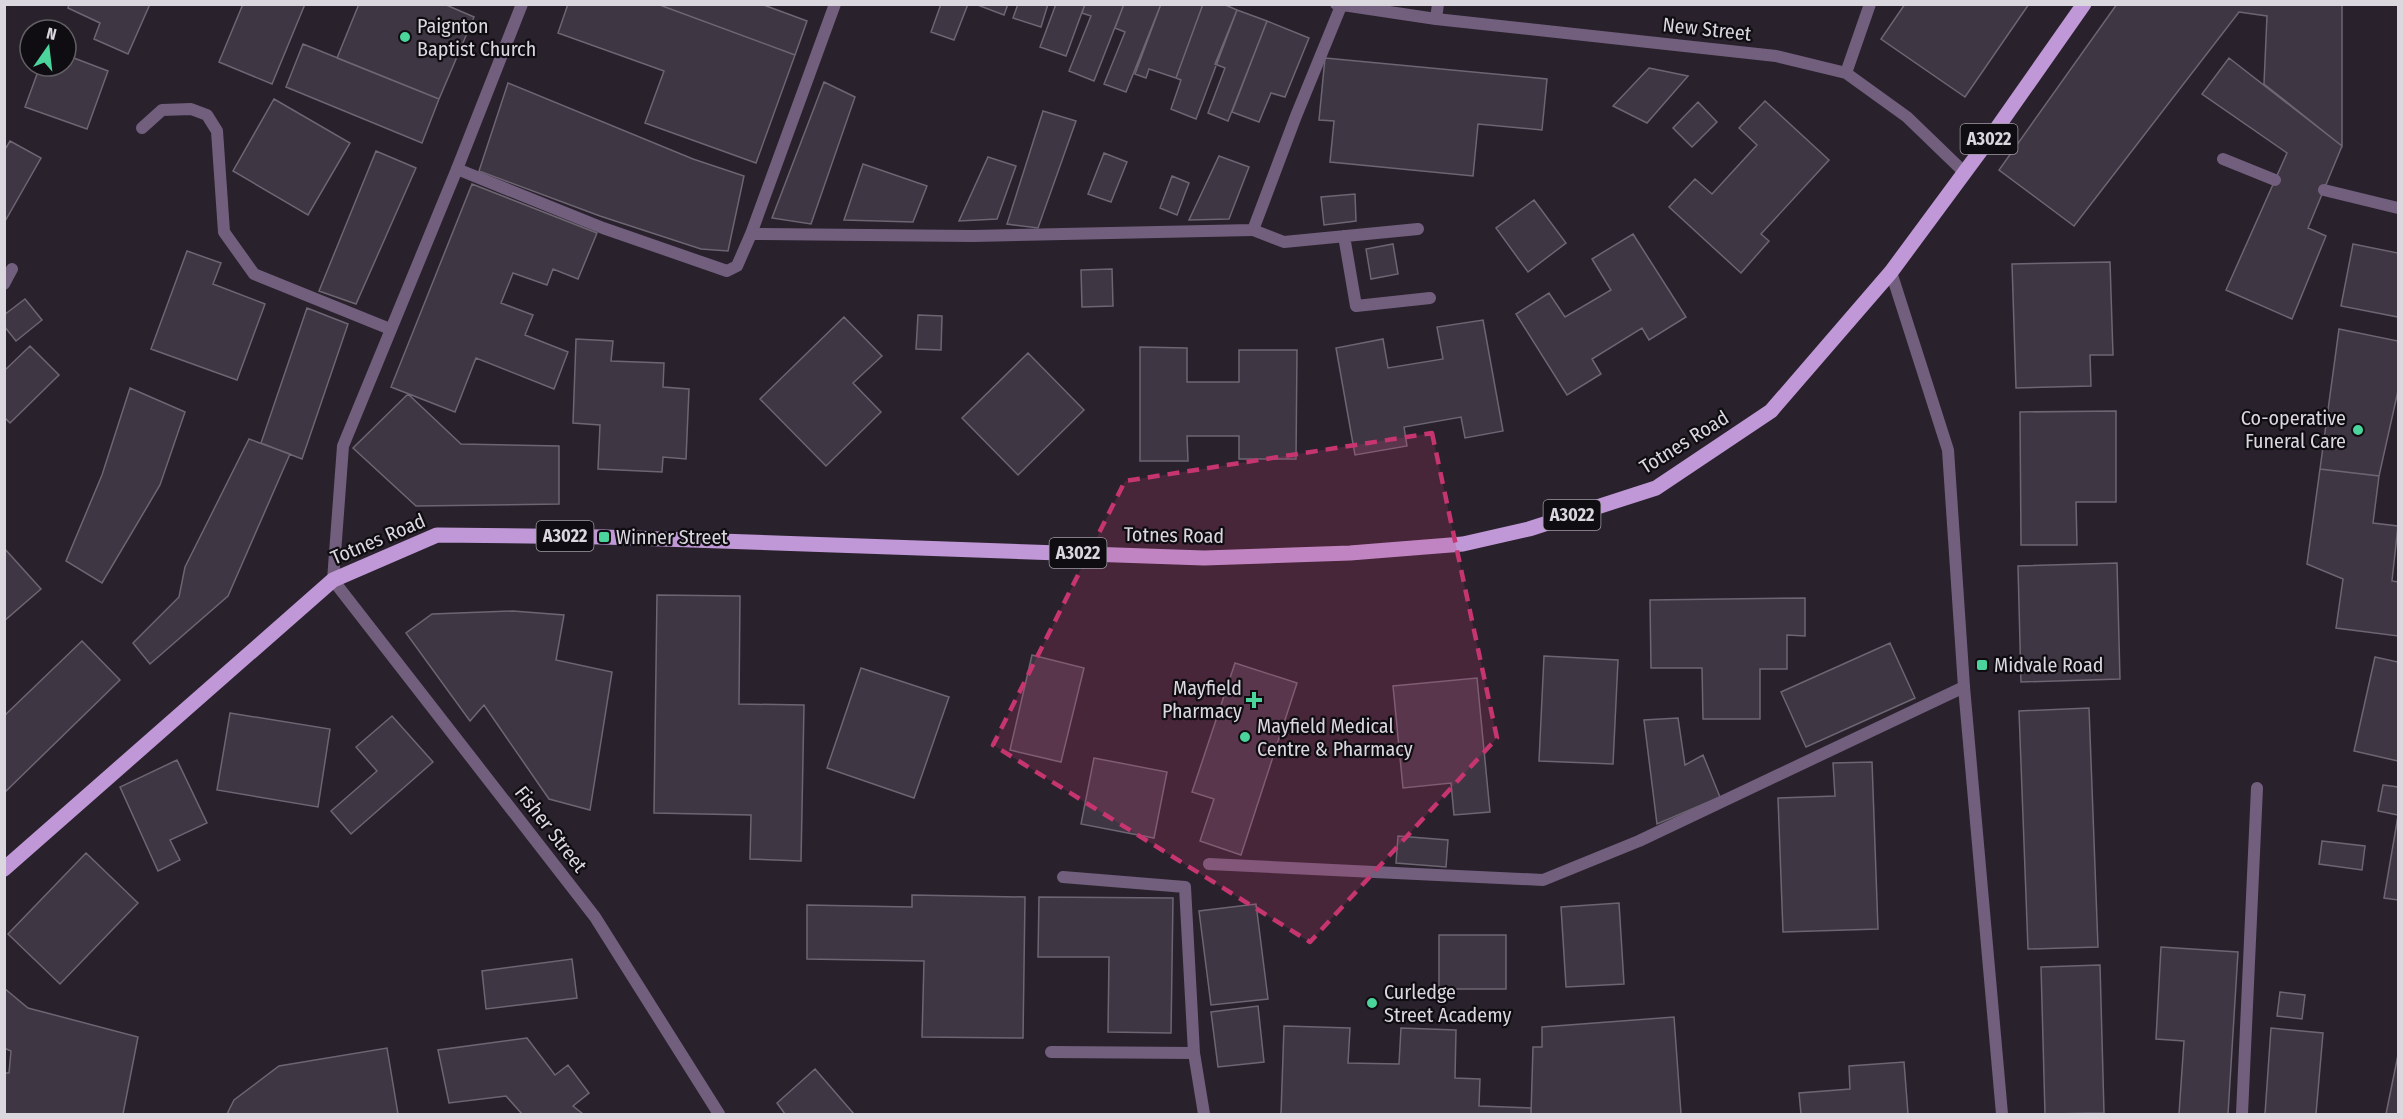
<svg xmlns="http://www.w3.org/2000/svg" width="2403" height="1119" viewBox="0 0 2403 1119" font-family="'Fira Sans Condensed',sans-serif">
<rect width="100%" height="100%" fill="#29222d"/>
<path fill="#3e3643" stroke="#6e6573" stroke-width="1.5" d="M69 4H150L128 54 94 39 100 23 68 8Z
M243 4H305L272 84 219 62Z
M359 4H444L474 17 439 99 337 58Z
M568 4H657L795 55 756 163 645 123 664 71 558 33Z
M657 4H761L807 21 795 55Z
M941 4H968L954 40 931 32Z
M975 4H1008L1004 15Z
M1018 4H1048L1041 27 1013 18Z
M1056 4H1085L1066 56 1040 47Z
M1085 4H1124L1094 81 1069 71 1091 16 1082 13Z
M1124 4H1161L1126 92 1104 84 1125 32 1115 28Z
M1161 4H1203L1176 78 1149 69 1146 78 1135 74Z
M1203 4H1223L1237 10 1196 119 1171 109 1181 80 1176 78Z
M1905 4H2029L1965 97 1881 39Z
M2117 4H2342V146L2264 84 2267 16 2239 12 2074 226 1999 170Z
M1237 10 1267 21 1228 121 1208 113 1225 68 1215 64Z
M1267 21 1309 38 1285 97 1271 93 1259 122 1232 112Z
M303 44 439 99 422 143 286 87Z
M66 55 108 71 87 129 25 107 40 66H66Z
M1325 58 1547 79 1542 130 1478 124 1473 176 1330 162 1334 121 1319 120Z
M2229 58 2342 146 2308 228 2326 236 2292 319 2226 290 2287 153 2202 94Z
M1649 68 1688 76 1647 123 1613 106Z
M824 82 855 97 811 224 772 218Z
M508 83 693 159 744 176 728 251 701 249 600 216 479 171Z
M274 99 350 143 308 215 233 171Z
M1765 101 1829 160 1761 234 1769 241 1741 273 1669 207 1695 179 1712 194 1757 145 1739 128Z
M1698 102 1717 122 1692 147 1673 128Z
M1043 111 1076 121 1038 228 1007 224Z
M10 141 41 158 4 223V151Z
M376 151 416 168 356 304 319 291Z
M1104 153 1127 162 1111 202 1088 194Z
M1219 156 1249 167 1229 219 1189 220Z
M988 157 1016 166 997 219 959 221Z
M863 164 927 186 913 222 844 220Z
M1172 176 1189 183 1177 215 1160 208Z
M472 184 597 233 578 279 553 269 547 285 513 273 501 303 533 315 525 335 568 352 554 389 476 358 455 412 391 387Z
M1355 194 1356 221 1324 225 1321 197Z
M1534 200 1566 243 1528 272 1496 228Z
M1633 234 1686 317 1649 340 1642 328 1592 359 1601 374 1567 395 1516 314 1549 293 1565 317 1611 290 1592 259Z
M1393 244 1398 274 1371 279 1366 249Z
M2353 244 2398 253V317L2341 306Z
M187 251 221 263 213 284 265 304 237 380 151 349Z
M2110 262 2113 355H2090L2091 386 2016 388 2012 264Z
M1112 269 1113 306 1082 307 1081 270Z
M25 299 42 320 16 341 4 326V315Z
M307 308 348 324 302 459 261 443Z
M918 315 942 316 941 350 916 349Z
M844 317 882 356 853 383 881 412 826 466 760 399Z
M1483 320 1503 431 1465 438 1461 417 1404 427 1407 446 1355 455 1336 348 1383 339 1388 368 1443 359 1437 327Z
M2339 329 2398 341V391L2379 476 2320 469Z
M576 339 613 341 611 361 664 363 663 387 689 389 686 459 663 457 662 472 598 469 600 425 573 423Z
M30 346 59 375 10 423 4 417V371Z
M1140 347 1187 348V382H1239V350H1297L1296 459H1239V436H1187L1188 461H1140Z
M1028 353 1084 410 1018 475 962 418Z
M130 388 185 412 160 485 102 583 66 561 102 475Z
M408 394 461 444 559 446V504L416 506 353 448Z
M2116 411V502H2076L2077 545H2021L2020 412Z
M249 439 290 454 228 596 150 664 133 643 179 597 185 567Z
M2320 469 2379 476 2373 523 2398 526 2392 581 2398 582V636L2336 628 2343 579 2307 564Z
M4 548 41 589 4 621Z
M2117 563 2120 679 2021 682 2018 566Z
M657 595 740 596 739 704 804 705 801 861 750 859 751 815 654 813Z
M1805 598V636L1787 635V669H1760V719H1703L1702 668H1651L1650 600Z
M513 611 564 615 556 660 612 672 590 810 549 799 484 705 470 721 406 633 432 614Z
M82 641 120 680 4 793V716Z
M1890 643 1915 698 1806 747 1781 692Z
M1032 655 1084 668 1061 762 1010 750Z
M1544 656 1618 660 1613 764 1539 761Z
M2375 657 2398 662V761L2354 751Z
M1235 663 1297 683 1241 855 1200 841 1214 799 1192 792Z
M861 668 949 697 914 798 827 768Z
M1477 678 1490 812 1454 815 1451 783 1403 788 1393 686Z
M2089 708 2098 947 2028 949 2019 711Z
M230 713 330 729 318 807 217 790Z
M392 716 433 762 351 834 331 811 377 771 356 747Z
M1678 718 1685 765 1703 755 1720 797 1657 824 1644 720Z
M1094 758 1167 772 1154 838 1081 824Z
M177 760 207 823 170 840 180 860 158 871 120 787Z
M1872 762 1878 929 1783 932 1778 798 1835 796 1833 763Z
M2383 785 2398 787V815L2378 811Z
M2398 816V900L2384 898Z
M1398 836 1448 840 1446 867 1396 863Z
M2322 841 2365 846 2362 870 2319 864Z
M86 853 138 903 60 984 8 934Z
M912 895 1025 897 1023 1038 922 1037 924 961 807 959V905L912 907Z
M1039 897 1173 898 1171 1033 1108 1032 1109 957H1038Z
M1619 903 1624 984 1566 987 1561 907Z
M1256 904 1268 999 1211 1005 1199 911Z
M1439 935H1506V989H1439Z
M2161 947 2238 952 2228 1114H2179L2184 1041 2156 1039Z
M572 959 577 998 486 1009 482 971Z
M2100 965 2104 1113 2045 1114 2041 967Z
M4 988 28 1008 138 1037 123 1114H4V1073H9L11 1051 4 1048Z
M2280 992 2305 995 2302 1019 2277 1016Z
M1258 1006 1264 1062 1218 1067 1211 1012Z
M1674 1017 1681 1114H1531L1533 1047H1542V1027Z
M1284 1026 1350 1028 1348 1063 1399 1064 1401 1028 1456 1030 1455 1078 1480 1079 1479 1106 1531 1108V1114H1281Z
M2271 1028 2323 1033 2316 1114H2265Z
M527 1038 555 1075 568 1065 589 1093 573 1106 583 1114H522L506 1096 449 1103 438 1050Z
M387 1048 398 1114H227L234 1100 279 1066Z
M2398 1055V1114H2386Z
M1904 1062 1908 1114H1801L1799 1093 1850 1089 1849 1066Z
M815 1069 854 1114H785L777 1103Z"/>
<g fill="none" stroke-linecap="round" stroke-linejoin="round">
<path stroke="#725f7d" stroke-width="12" d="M142 128 162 110 191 109 207 115 217 131 224 232 254 274 390 329
M2223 159 2275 180
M2324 190 2398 208
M1253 230 1284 242 1418 229
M1344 236 1356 306 1430 298
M1209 864 1543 880 1639 841 1964 687
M1063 877 1185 887 1194 1053 1204 1114
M1051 1052 1194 1053
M2242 1114 2257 788"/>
<path stroke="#725f7d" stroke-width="12" d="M1336 4 1436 19 1776 56 1846 73 1907 117 1965 173
M1436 19 1438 4
M1846 73 1870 4
M457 169 603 228 727 271 737 266 751 234 835 4
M751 234 973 236 1253 230 1296 116 1341 6
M1891 272 1948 450 1964 687 2002 1114
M4 284 12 269"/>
<path stroke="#725f7d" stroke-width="12" d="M522 4 457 169 343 446 333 580 595 917 719 1114"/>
<path stroke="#c098d7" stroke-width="15" d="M4 869 333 580 437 535 604 537 1204 558 1350 553 1463 544 1529 529 1656 488 1771 411 1891 272 1990 138 2084 4"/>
</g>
<path fill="#c6356f" fill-opacity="0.2" stroke="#c6356f" stroke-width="4.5" stroke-dasharray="12 8" stroke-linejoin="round" d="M1432 433 1497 738 1310 942 993 745 1125 481Z"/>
<g fill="#4bd49b" stroke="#100d12" stroke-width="2">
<circle cx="405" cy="37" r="6"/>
<circle cx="2358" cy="430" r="6"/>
<rect x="598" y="531" width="12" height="12" rx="3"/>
<rect x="1976" y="659" width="12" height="12" rx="3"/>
<path d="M1251 691h6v6h6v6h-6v6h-6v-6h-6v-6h6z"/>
<circle cx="1245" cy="737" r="6"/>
<circle cx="1372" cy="1003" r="6"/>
</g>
<g text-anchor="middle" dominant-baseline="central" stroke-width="4.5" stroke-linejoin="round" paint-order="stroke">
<g fill="#100d12" stroke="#9e9aa2" stroke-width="1.5">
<rect x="1960.5" y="124" width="57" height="30" rx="4.5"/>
<rect x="1543.5" y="500" width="57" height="30" rx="4.5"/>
<rect x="536.5" y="521" width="57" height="30" rx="4.5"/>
<rect x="1049.5" y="538" width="57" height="30" rx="4.5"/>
</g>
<g font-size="18" font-weight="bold" fill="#dbd7df">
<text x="1989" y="139">A3022</text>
<text x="1572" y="515">A3022</text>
<text x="565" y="536">A3022</text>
<text x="1078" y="553">A3022</text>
</g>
<g font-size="20" fill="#dbd7df" stroke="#100d12" text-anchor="start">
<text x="417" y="26">Paignton<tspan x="417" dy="23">Baptist Church</tspan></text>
<text x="2346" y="418" text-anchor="end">Co-operative<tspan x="2346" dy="23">Funeral Care</tspan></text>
<text x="616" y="537">Winner Street</text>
<text x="1994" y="665">Midvale Road</text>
<text x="1242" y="688" text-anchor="end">Mayfield<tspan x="1242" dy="23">Pharmacy</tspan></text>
<text x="1257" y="726">Mayfield Medical<tspan x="1257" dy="23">Centre &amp; Pharmacy</tspan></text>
<text x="1384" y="992">Curledge<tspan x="1384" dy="23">Street Academy</tspan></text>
</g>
<g font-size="20" fill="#dbd7df" stroke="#100d12">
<text transform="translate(1707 29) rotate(6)">New Street</text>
<text transform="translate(1684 442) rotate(-32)">Totnes Road</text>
<text transform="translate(1174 535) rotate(1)">Totnes Road</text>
<text transform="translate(378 539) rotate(-23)">Totnes Road</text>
<text transform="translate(551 829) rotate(52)">Fisher Street</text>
</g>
</g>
<rect width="2403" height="1119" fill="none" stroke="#dbd7df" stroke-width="12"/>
<g transform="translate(48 48) rotate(14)"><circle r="28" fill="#100d12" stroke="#615e64" stroke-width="1.5"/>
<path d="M0-4.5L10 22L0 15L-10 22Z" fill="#4bd49b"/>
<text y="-9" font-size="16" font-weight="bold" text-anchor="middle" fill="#dbd7df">N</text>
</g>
</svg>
